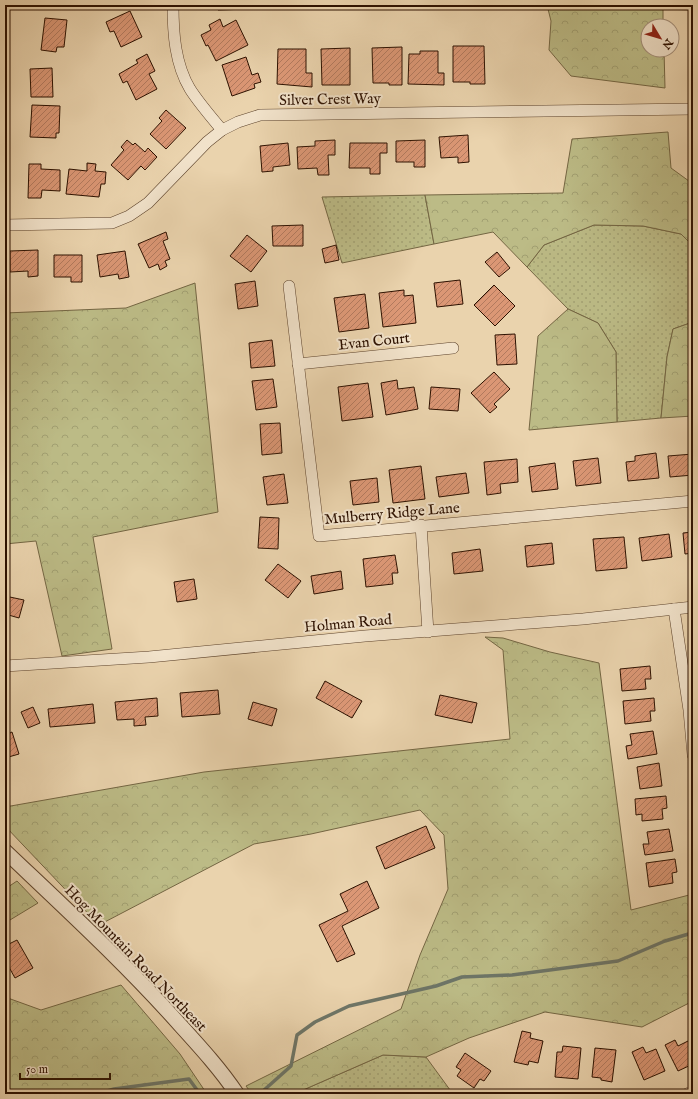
<svg xmlns="http://www.w3.org/2000/svg" width="698" height="1099" font-family="'IM FELL English',serif">
  <style>
    .grass { fill: url(#grass-dots); stroke: #746643 }
    .forest { fill: url(#forest-crowns); stroke: #746643 }
    .lines { fill: none; stroke-linecap: round; stroke-linejoin: round }
    .stream { stroke: #6d7567; stroke-width: 3.5 }
    .building { fill: url(#building-hatch); stroke: #2d1100 }
    .minor-casing { stroke: #5c422b; stroke-width: 12 }
    .tertiary-casing { stroke: #5c422b; stroke-width: 16 }
    .minor { stroke: #f1e2ca; stroke-width: 11 }
    .tertiary { stroke: #f1e2ca; stroke-width: 14 }
    .labels { text-anchor: middle; stroke-width: 4; stroke-linejoin: round; paint-order: stroke }
    .street-label { font-size: 15px; fill: #2d1100; stroke: #f1e2ca }
  </style>
  <defs>
    <pattern id="grass-dots" width="8" height="8" patternUnits="userSpaceOnUse"><rect width="8" height="8" fill="#bcbb86"/><path d="M2 2h.1M6 6h.1" fill="none" stroke="#a2a072" stroke-width="1.8" stroke-linecap="round"/></pattern>
    <pattern id="forest-crowns" width="20" height="18" patternUnits="userSpaceOnUse"><rect width="20" height="18" fill="#bcbb86"/><path d="M2 6a3 3 0 1 1 6 0M12 15a3 3 0 1 1 6 0" fill="none" stroke="#a2a072"/></pattern>
    <pattern id="building-hatch" width="6" height="6" patternUnits="userSpaceOnUse"><rect width="6" height="6" fill="#db9775"/><path d="M-1 1l2-2M0 6l6-6M5 7l2-2" fill="none" stroke="#b27a5e"/></pattern>
  </defs>
  <rect width="100%" height="100%" fill="#ead3ad"/>
  <filter id="stains"><feTurbulence type="fractalNoise" baseFrequency=".005" numOctaves="4"/><feColorMatrix values="0 0 0 0 .2 0 0 0 0 .09 0 0 0 0 .02 0 0 0 .5 -.17"/></filter>
  <radialGradient id="worn" r=".72"><stop offset=".6" stop-color="#630" stop-opacity="0"/><stop offset="1" stop-color="#630" stop-opacity=".3"/></radialGradient>
  <g class="grass">
    <polygon points="425,195 434,244 342,263 322,197"/>
    <polygon points="594,225 643,226 681,234 693,246 693,322 673,329 667,357 661,418 617,422 616,352 598,323 568,309 527,267 544,245"/>
    <path d="M383,1055L426,1057L453,1094C435,1094 417,1091 399,1094H294Z"/>
  </g>
  <g class="forest">
    <polygon points="547,5 693,5 693,10 663,9 663,26 648,26 648,50 664,50 665,88 571,76 549,50 551,21"/>
    <polygon points="668,132 671,168 693,184 693,246 681,234 643,226 594,225 544,245 527,267 493,232 434,244 425,195 563,193 572,139"/>
    <polygon points="195,283 218,512 93,537 112,649 62,656 36,541 5,544 5,313 126,308"/>
    <polygon points="568,309 598,323 616,352 617,422 529,430 538,336"/>
    <polygon points="693,322 693,416 661,418 667,357 673,329"/>
    <polygon points="485,637 503,638 550,652 599,663 631,910 693,894 693,1001 642,1027 545,1012 469,1038 426,1057 383,1055 294,1094 252,1094 246,1086 401,1009 420,955 448,889 444,835 420,810 311,834 254,844 99,925 5,826 5,807 204,772 510,739 503,650"/>
    <polygon points="17,881 38,903 5,923 5,889"/>
    <polygon points="121,985 180,1054 207,1094 5,1094 5,997 41,1010"/>
  </g>
  <g class="lines">
    <g class="stream">
      <polyline points="263,1091 291,1066 297,1035 315,1022 349,1006 436,986 462,977 512,975 618,961 665,941 692,933"/>
      <polyline points="97,1094 114,1089 189,1079 200,1094"/>
    </g>
  </g>
  <g class="building">
    <polygon points="217,5 250,5 250,9 218,10"/>
    <polygon points="130,11 142,37 121,47 114,31 110,32 106,22"/>
    <polygon points="45,18 67,20 64,47 57,47 56,52 41,50"/>
    <polygon points="220,19 223,27 236,20 248,45 216,61 208,45 206,46 201,35 211,30 209,25"/>
    <polygon points="453,46 484,46 485,84 470,84 470,82 453,82"/>
    <polygon points="402,47 402,85 389,85 389,83 373,83 372,48"/>
    <polygon points="350,48 350,85 322,85 321,49"/>
    <polygon points="278,49 306,49 306,73 312,73 312,87 277,84"/>
    <polygon points="420,51 438,51 438,73 444,73 444,85 408,84 409,54 420,54"/>
    <polygon points="147,54 155,71 149,74 157,89 136,100 127,81 123,83 119,74 138,63 136,60"/>
    <polygon points="246,57 252,75 258,73 261,82 254,84 255,88 232,96 222,65"/>
    <polygon points="52,68 53,97 31,97 30,69"/>
    <polygon points="32,105 60,106 59,133 56,133 56,138 30,137"/>
    <polygon points="166,110 186,128 166,149 150,134 162,121 159,118"/>
    <polygon points="468,135 469,162 458,163 458,157 441,158 439,137"/>
    <polygon points="690,138 693,138 693,159 689,159"/>
    <polygon points="127,140 133,145 135,143 145,152 148,148 157,157 145,170 141,166 128,180 111,165 124,150 121,147"/>
    <polygon points="335,140 335,155 328,155 329,175 318,175 317,168 298,169 297,147 315,146 315,141"/>
    <polygon points="425,140 425,167 414,167 414,162 396,162 396,141"/>
    <polygon points="288,143 290,165 273,167 273,171 262,172 260,146"/>
    <polygon points="350,143 387,143 387,153 380,153 380,174 370,174 370,168 349,168"/>
    <polygon points="87,163 96,164 95,171 106,172 105,184 101,184 99,197 66,194 69,169 87,171"/>
    <polygon points="29,164 41,164 41,169 60,170 60,191 42,190 41,198 28,198"/>
    <polygon points="303,225 303,246 273,246 272,226"/>
    <polygon points="166,232 168,239 163,241 170,259 165,261 167,266 160,270 158,264 149,268 138,244"/>
    <polygon points="247,235 267,251 251,272 230,256"/>
    <polygon points="336,245 339,260 325,263 322,249"/>
    <polygon points="38,250 38,276 28,277 28,271 10,272 10,251"/>
    <polygon points="125,251 129,277 119,279 118,274 100,277 97,255"/>
    <polygon points="497,252 510,268 499,277 485,262"/>
    <polygon points="54,255 82,255 82,282 71,282 71,277 54,277"/>
    <polygon points="460,280 463,304 437,307 434,283"/>
    <polygon points="255,281 258,306 238,309 235,284"/>
    <polygon points="494,285 515,306 495,326 474,305"/>
    <polygon points="404,290 404,296 413,295 416,323 383,327 379,293"/>
    <polygon points="365,294 369,328 339,332 334,298"/>
    <polygon points="515,334 517,364 497,365 495,335"/>
    <polygon points="272,340 275,366 251,368 249,343"/>
    <polygon points="494,372 510,389 494,404 497,407 490,413 471,393"/>
    <polygon points="273,379 277,407 256,410 252,381"/>
    <polygon points="397,380 398,389 414,387 418,409 386,415 381,383"/>
    <polygon points="368,383 373,417 342,421 338,387"/>
    <polygon points="431,387 460,389 458,411 429,409"/>
    <polygon points="280,423 282,453 262,455 260,424"/>
    <polygon points="656,453 659,478 628,481 626,462 635,461 635,456"/>
    <polygon points="693,454 693,475 670,477 668,456"/>
    <polygon points="598,458 601,483 576,486 573,461"/>
    <polygon points="517,459 518,482 500,484 501,493 487,495 484,462"/>
    <polygon points="555,463 558,489 532,492 529,467"/>
    <polygon points="421,466 425,499 393,503 389,470"/>
    <polygon points="466,473 469,493 439,497 436,477"/>
    <polygon points="284,474 288,503 267,505 263,477"/>
    <polygon points="377,478 379,502 353,505 350,481"/>
    <polygon points="260,517 279,518 278,549 258,548"/>
    <polygon points="693,532 693,553 685,554 683,533"/>
    <polygon points="669,534 672,557 642,561 639,538"/>
    <polygon points="624,537 627,568 596,571 593,539"/>
    <polygon points="552,543 554,564 527,567 525,546"/>
    <polygon points="480,549 483,571 454,574 452,553"/>
    <polygon points="395,555 398,573 392,573 393,584 366,587 363,559"/>
    <polygon points="278,564 301,581 288,598 265,580"/>
    <polygon points="341,571 343,589 314,594 311,576"/>
    <polygon points="194,579 197,599 177,602 174,582"/>
    <polygon points="5,596 24,600 19,618 5,614"/>
    <polygon points="650,666 651,679 645,679 646,689 622,691 620,669"/>
    <polygon points="325,681 362,701 352,718 316,698"/>
    <polygon points="218,690 220,714 182,717 180,693"/>
    <polygon points="440,695 477,703 472,723 435,715"/>
    <polygon points="157,698 158,716 145,717 146,725 134,726 134,719 117,720 115,702"/>
    <polygon points="654,698 655,711 650,711 651,721 625,724 623,701"/>
    <polygon points="253,702 277,709 272,726 248,719"/>
    <polygon points="93,704 95,723 50,727 48,709"/>
    <polygon points="33,707 40,723 28,728 21,712"/>
    <polygon points="653,731 657,754 628,759 626,746 632,745 630,734"/>
    <polygon points="12,732 19,754 5,758 5,735"/>
    <polygon points="659,763 662,786 640,789 637,767"/>
    <polygon points="666,796 667,808 662,809 663,819 642,821 642,814 636,815 635,799"/>
    <polygon points="426,826 435,848 385,869 376,847"/>
    <polygon points="669,829 673,851 645,855 643,844 649,844 647,832"/>
    <polygon points="675,859 677,872 672,873 673,883 649,887 646,863"/>
    <polygon points="367,881 379,908 342,926 355,954 337,962 319,925 348,911 340,894"/>
    <polygon points="17,940 33,968 15,978 5,960 5,946"/>
    <polygon points="522,1031 531,1033 530,1038 543,1041 538,1063 529,1061 528,1065 514,1062"/>
    <polygon points="675,1040 678,1046 688,1041 693,1050 693,1064 678,1071 665,1045"/>
    <polygon points="563,1046 581,1048 578,1079 555,1077 557,1052 562,1052"/>
    <polygon points="643,1047 646,1053 656,1049 665,1071 644,1080 632,1052"/>
    <polygon points="595,1048 616,1050 612,1082 601,1080 601,1078 592,1077"/>
    <polygon points="465,1053 491,1071 484,1081 480,1079 474,1088 457,1076 461,1070 456,1067"/>
  </g>
  <g class="lines">
    <defs>
      <g id="minor">
        <path d="M173,5C173,33 175,64 190,89C199,103 211,117 222,130"/>
        <polyline points="5,225 112,223 129,216 148,203 207,142 222,130 238,122 260,115 693,109"/>
        <polyline points="289,286 319,536 693,501"/>
        <polyline points="298,364 453,348"/>
        <polyline points="421,525 428,632"/>
        <polyline points="674,609 689,710 693,755"/>
        <polyline points="5,666 149,657 365,636 583,619 693,607"/>
        <polyline points="687,1094 693,1091"/>
      </g>
      <path id="tertiary" d="M5,851C65,908 126,964 181,1026C201,1048 221,1070 237,1094"/>
    </defs>
    <use href="#minor" class="minor-casing"/>
    <use href="#tertiary" class="tertiary-casing"/>
    <use href="#minor" class="minor"/>
    <use href="#tertiary" class="tertiary"/>
  </g>
  <g class="labels">
    <g class="street-label">
      <text transform="translate(330 99) rotate(-1)" y="5">Silver Crest Way</text>
      <text transform="translate(374 341) rotate(-6)" y="5">Evan Court</text>
      <text transform="translate(392 513) rotate(-5)" y="5">Mulberry Ridge Lane</text>
      <text transform="translate(348 623) rotate(-5)" y="5">Holman Road</text>
      <text transform="translate(136 958) rotate(46)" y="5">Hog Mountain Road Northeast</text>
    </g>
  </g>
  <rect width="698" height="1099" fill="none" stroke="#ead3ad" stroke-width="20"/>
  <rect x="6" y="6" width="686" height="1087" fill="none" stroke="#2d1100" stroke-width="2"/>
  <rect x="10" y="10" width="678" height="1079" fill="none" stroke="#2d1100"/>
  <g transform="translate(660 38) rotate(128)"><circle r="19" fill="#f1e2ca" stroke="#a38e79"/>
  <path d="M0-3L7 15L0 10L-7 15Z" fill="#8f2418"/>
  <text y="-6" font-size="11" font-weight="bold" text-anchor="middle" fill="#2d1100">N</text>
  </g>
  <path d="M20 1073v6h90v-6" fill="none" stroke="#2d1100" stroke-width="2"/>
  <text x="26" y="1073" font-size="12" fill="#2d1100" stroke="#f1e2ca" stroke-width="3" paint-order="stroke">50 m</text>
  <rect width="100%" height="100%" filter="url(#stains)"/>
  <rect width="100%" height="100%" fill="url(#worn)"/>
</svg>
